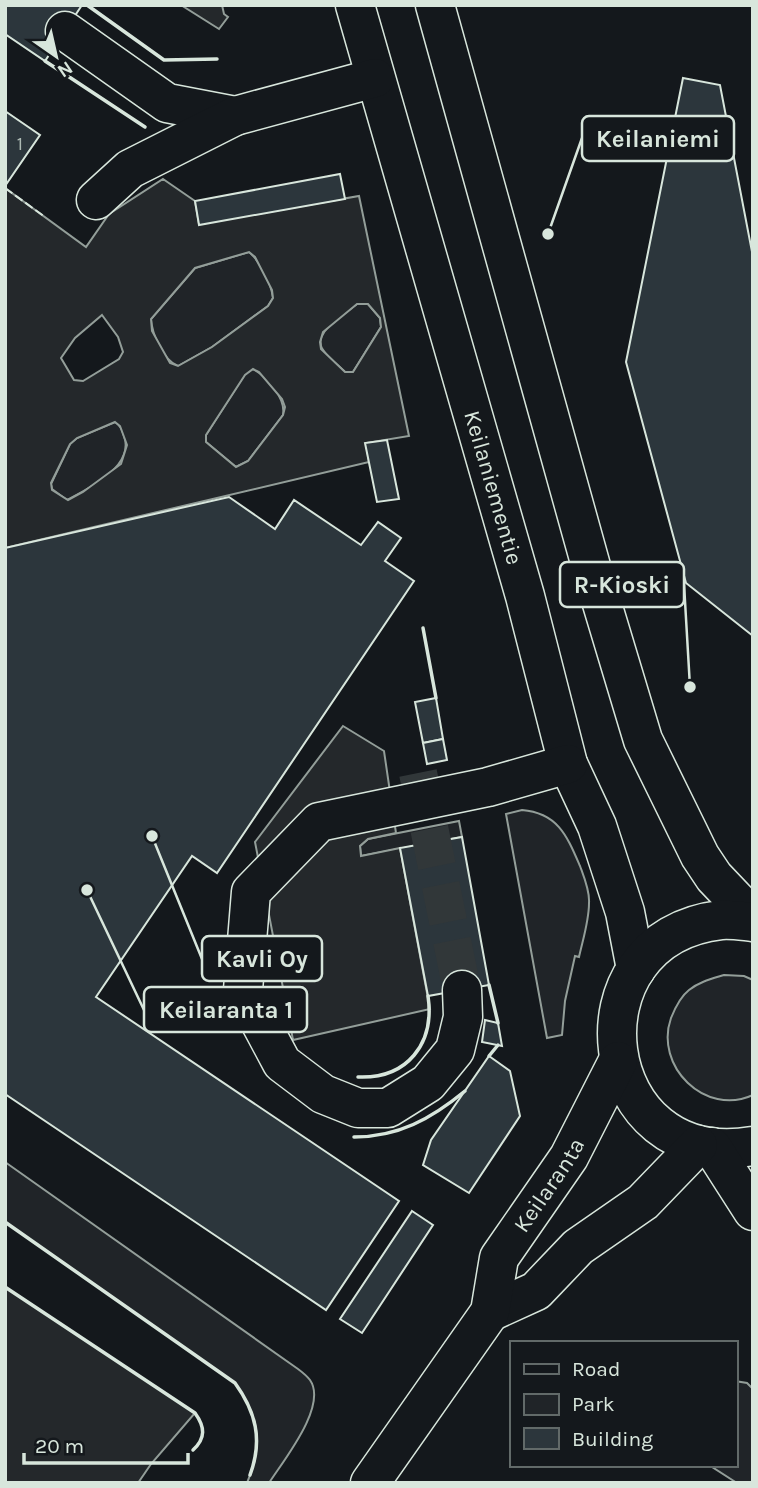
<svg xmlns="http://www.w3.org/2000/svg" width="758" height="1488" font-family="Karla,sans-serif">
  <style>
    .green { fill: #202428; stroke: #939e99; stroke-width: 2 }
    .parking { fill: #24282b; stroke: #939e99; stroke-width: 2; fill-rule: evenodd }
    .building { fill: #2c363c; stroke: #d8e6dc; stroke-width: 2 }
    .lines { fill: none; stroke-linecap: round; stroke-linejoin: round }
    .minor-tunnel { stroke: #313739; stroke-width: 38; stroke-dasharray: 38 19; stroke-linecap: butt }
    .minor-casing { stroke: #d8e6dc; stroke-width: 41 }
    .minor { stroke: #14181c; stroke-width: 38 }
    .fence { stroke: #d8e6dc; stroke-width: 2; stroke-dasharray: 9 3.5; stroke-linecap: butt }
    .wall { stroke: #d8e6dc; stroke-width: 3.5 }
    .labels { text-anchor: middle; stroke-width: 5; stroke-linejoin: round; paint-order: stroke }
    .number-label { font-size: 19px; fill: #adbab4 }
    .street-label { font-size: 23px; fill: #d8e6dc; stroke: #14181c }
    .leader { fill: none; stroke: #d8e6dc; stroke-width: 2.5 }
    .callout-dot { fill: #d8e6dc; stroke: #14181c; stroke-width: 2.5 }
    .callout { fill: #14181c; stroke: #d8e6dc; stroke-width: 2.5 }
    .callout-label { font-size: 24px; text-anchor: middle; font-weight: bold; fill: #d8e6dc }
  </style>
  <rect width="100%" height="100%" fill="#14181c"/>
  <g class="green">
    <path d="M249,252C261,262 271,283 273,298L268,306L212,347L178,366C163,360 152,334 151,319L195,268Z"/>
    <path d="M357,304H368L380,318L381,327L353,372H345C338,365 324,355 321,346C316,330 346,313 357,304Z"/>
    <path d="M253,369C268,377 286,399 283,415L248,461L236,467L206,442V435L245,374Z"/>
    <path d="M115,422C121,426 122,430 124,436C135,466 90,488 67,500L52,489L51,484L70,444L77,438Z"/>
    <path d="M522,810C558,813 567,836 580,866C584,877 590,891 589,903C589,921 583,939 579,957L575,956L565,1001L562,1035L547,1038L506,814Z"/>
    <polygon points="459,821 462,837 361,856 360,846 368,839"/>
    <path d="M724,975L744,976L753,980V1095C705,1117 654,1066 671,1018C675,1008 680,997 689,990C699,982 711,979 724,975Z"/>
    <path d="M5,1162L298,1369C302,1372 307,1376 310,1380C328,1406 283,1461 269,1483H247C264,1444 259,1417 235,1383L5,1222Z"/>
    <polygon points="735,1381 747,1383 753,1389 753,1483 737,1483 709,1465 735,1465"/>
  </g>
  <g class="parking">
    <polygon points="181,5 222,5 224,14 228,17 219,29"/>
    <path d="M163,179L195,201L199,224L359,196L409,436L366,443L369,462L5,548V188L86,247L109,214ZM249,252L255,257L272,290L273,298L268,306L212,347L178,366L170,363L152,331L151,319L195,268ZM357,304H368L380,318L381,327L353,372H345L321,349L320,342L323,332ZM102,315L118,337L123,352L119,359L83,381L74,380L61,358L75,338ZM253,369L259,372L282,399L285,407L283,415L248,461L236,467L206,442V435L245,375ZM115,422L120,426L127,445L121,464L83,492L68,500L52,490L51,483L70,444L77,438Z"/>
    <polygon points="343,726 384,751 396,833 368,839 360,846 361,856 400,848 430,1009 293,1040 255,842"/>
    <polygon points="5,1287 195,1413 151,1464 138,1483 5,1483"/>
  </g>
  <g class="building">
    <polygon points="5,5 82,5 45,61 5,34"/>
    <polygon points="683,78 720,85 753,257 753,636 686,583 626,362"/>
    <polygon points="5,111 40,135 5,186"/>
    <polygon points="340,174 345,199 199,225 195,201"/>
    <polygon points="387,440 399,499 377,502 365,443"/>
    <polygon points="229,497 275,529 294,500 361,545 378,522 401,538 385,561 414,581 217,873 192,856 96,997 399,1201 326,1310 5,1094 5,548"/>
    <polygon points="436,698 443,739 423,743 415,702"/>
    <polygon points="443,739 447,760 427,764 423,743"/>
    <polygon points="462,837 489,985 428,996 400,848"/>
    <polygon points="485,1020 498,1023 502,1046 482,1042"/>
    <polygon points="489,1056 510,1071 520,1116 469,1193 423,1165 431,1140"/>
    <polygon points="412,1211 433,1225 362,1333 340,1319"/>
  </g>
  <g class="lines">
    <polyline class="minor-tunnel" points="418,773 462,990"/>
    <defs>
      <g id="minor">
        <path id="s1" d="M355,5L525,596L568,764L597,826L625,912L636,969"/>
        <polyline points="435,5 594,577 643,740 700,856 714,877 753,918"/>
        <polyline points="65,31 167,103 235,116"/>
        <polyline points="96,200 130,169 235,116 375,78"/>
        <path d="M753,922C743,921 731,919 721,920C564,938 593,1174 753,1146"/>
        <polyline points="462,990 463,1017 455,1050 428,1083 388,1108 358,1108 323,1094 282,1063 243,990 251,892 319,822 488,787 568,764"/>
        <polyline points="712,1147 753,1211"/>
        <polyline points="490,1312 536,1291 578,1247 643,1202 698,1145"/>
        <path id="s2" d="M370,1483L490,1312L499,1258L569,1157L618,1061"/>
      </g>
    </defs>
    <use href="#minor" class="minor-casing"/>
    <use href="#minor" class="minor"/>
    <polyline class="fence" points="5,188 45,217"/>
    <g class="wall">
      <polyline points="87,5 164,60 217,59"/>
      <polyline points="45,61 145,127"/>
      <polyline points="423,628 436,698"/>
      <polyline points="489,985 498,1023"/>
      <polyline points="489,1056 498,1045"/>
      <path d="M358,1077C407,1079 435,1044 428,996"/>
      <path d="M354,1137C398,1137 431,1119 465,1091"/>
      <path d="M5,1222L235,1383C256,1412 263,1440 250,1475"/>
      <path d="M5,1287L195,1413C205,1427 206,1438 193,1450"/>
    </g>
  </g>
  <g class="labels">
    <g class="number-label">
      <text x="20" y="150">1</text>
    </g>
    <g class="street-label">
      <text dy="8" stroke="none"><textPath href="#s1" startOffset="502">Keilaniementie</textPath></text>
      <text dy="8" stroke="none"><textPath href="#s2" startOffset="352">Keilaranta</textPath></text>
    </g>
  </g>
  <path class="leader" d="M548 234L582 138M690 687L684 584M152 836L202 959M87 890L144 1010"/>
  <g class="callout-dot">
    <circle cx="548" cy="234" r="7"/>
    <circle cx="690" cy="687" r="7"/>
    <circle cx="152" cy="836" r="7"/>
    <circle cx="87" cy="890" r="7"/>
  </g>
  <g class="callout">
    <rect x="582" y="116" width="152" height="45" rx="7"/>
    <rect x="560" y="562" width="124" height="45" rx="7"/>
    <rect x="202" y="936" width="120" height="45" rx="7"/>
    <rect x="144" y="987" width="163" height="45" rx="7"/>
  </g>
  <g class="callout-label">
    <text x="658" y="147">Keilaniemi</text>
    <text x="622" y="593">R-Kioski</text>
    <text x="262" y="967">Kavli Oy</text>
    <text x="226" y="1018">Keilaranta 1</text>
  </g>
  <rect width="758" height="1488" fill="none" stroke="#d8e6dc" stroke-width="14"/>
  <rect x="510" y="1341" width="228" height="126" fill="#14181c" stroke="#626a69" stroke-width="2"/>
  <rect x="524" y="1364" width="35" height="10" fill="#14181c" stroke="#626a69" stroke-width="2"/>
  <text x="572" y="1376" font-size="21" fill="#d8e6dc">Road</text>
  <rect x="524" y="1394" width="35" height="21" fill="#202428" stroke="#626a69" stroke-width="2"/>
  <text x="572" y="1411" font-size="21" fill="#d8e6dc">Park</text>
  <rect x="524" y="1428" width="35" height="21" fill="#2c363c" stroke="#626a69" stroke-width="2"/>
  <text x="572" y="1446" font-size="21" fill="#d8e6dc">Building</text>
  <g transform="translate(56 56) rotate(146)" stroke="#14181c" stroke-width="5" paint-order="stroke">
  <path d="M0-5L12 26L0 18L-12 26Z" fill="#d8e6dc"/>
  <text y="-10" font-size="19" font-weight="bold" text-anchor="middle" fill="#d8e6dc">N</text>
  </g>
  <path d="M24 1453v10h164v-10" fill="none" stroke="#d8e6dc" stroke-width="3.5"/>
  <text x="35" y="1453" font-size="21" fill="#d8e6dc" stroke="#14181c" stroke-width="5" paint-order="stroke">20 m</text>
</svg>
